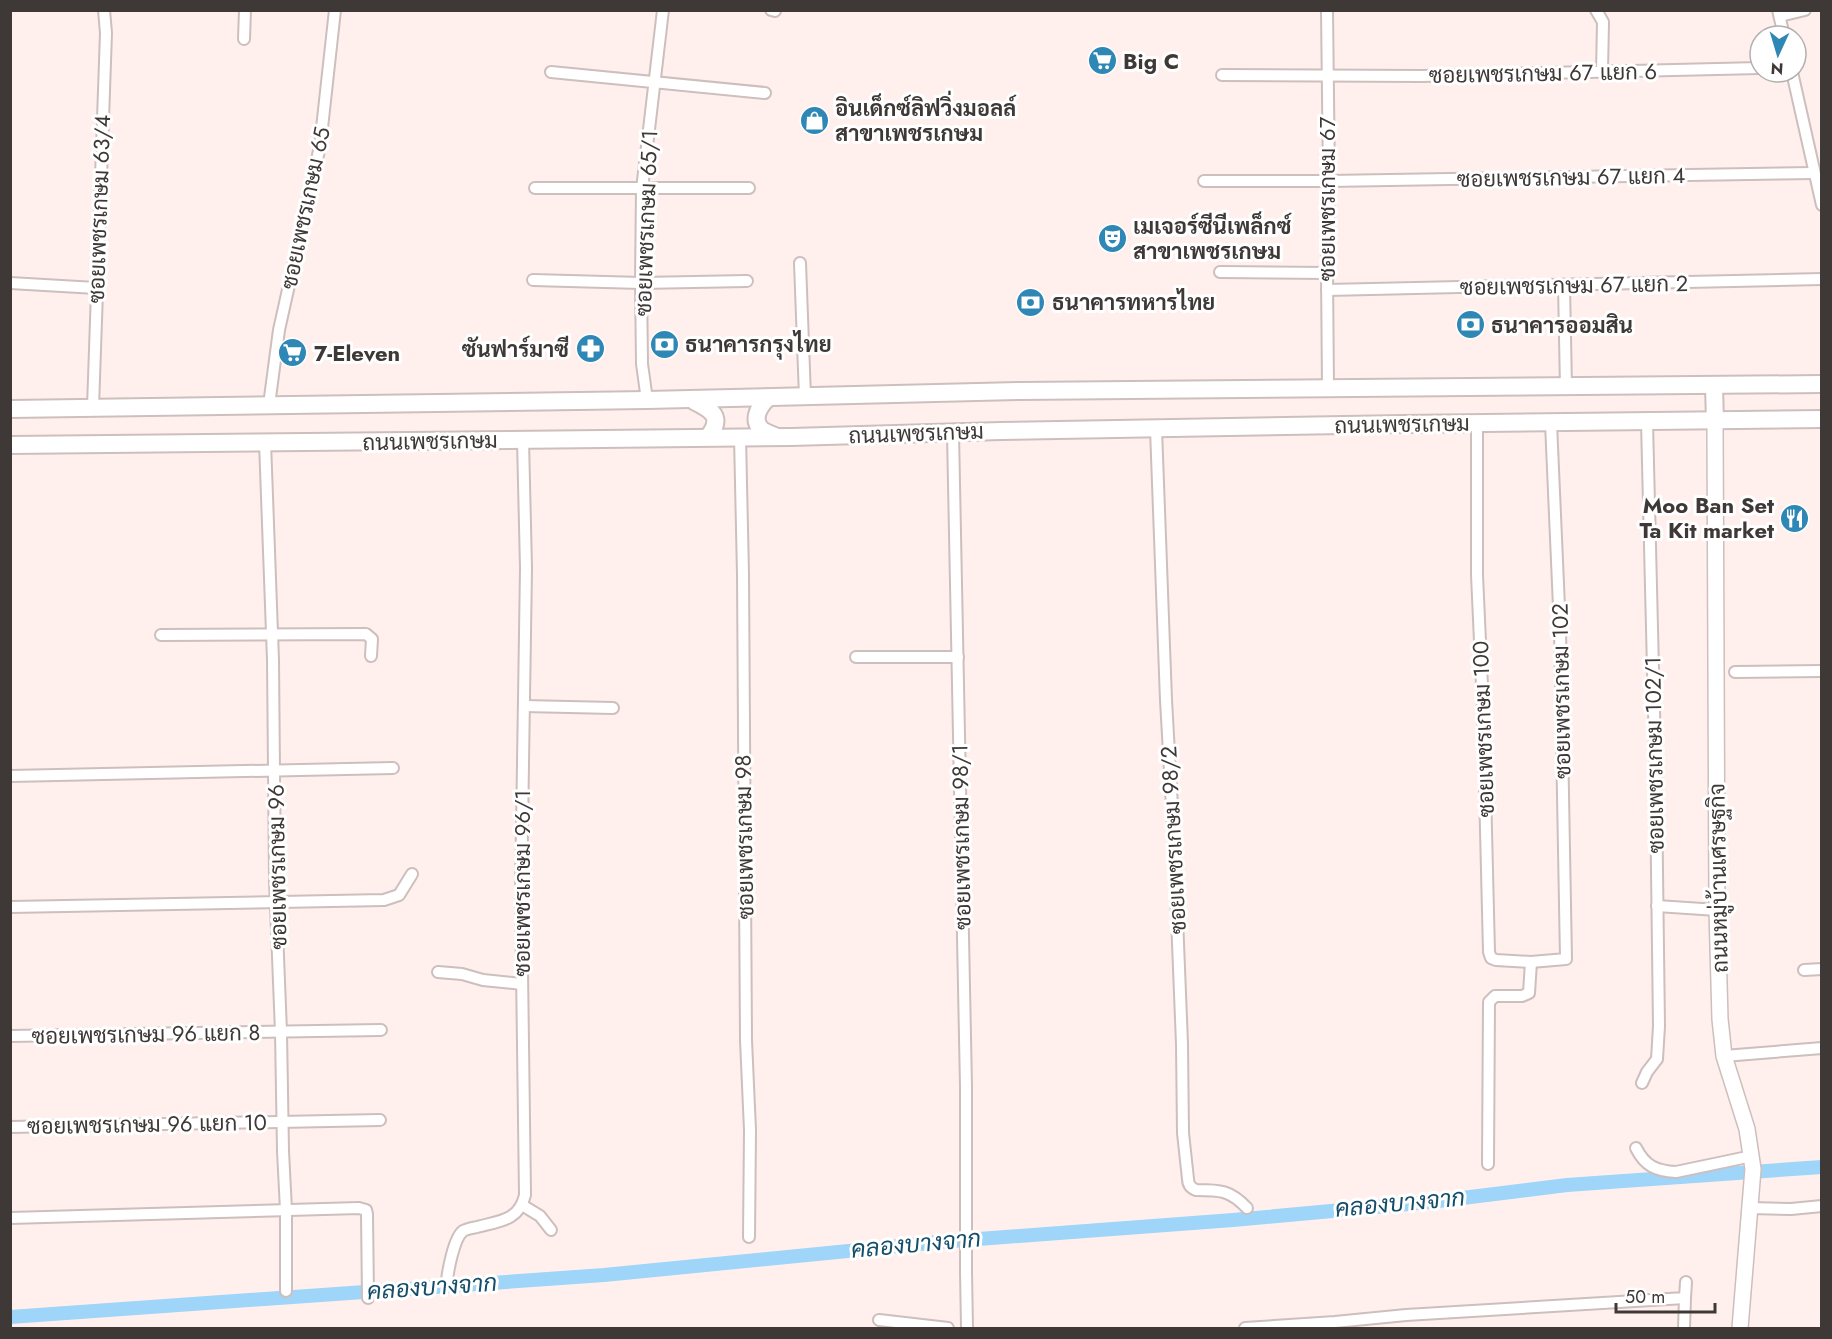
<svg xmlns="http://www.w3.org/2000/svg" width="1832" height="1339" font-family="Jost,Sarabun,sans-serif">
  <style>
    .lines { fill: none; stroke-linecap: round; stroke-linejoin: round }
    .canal { stroke: #9ed5f8; stroke-width: 14 }
    .street-casing { stroke: #cdbfbd; stroke-width: 14 }
    .secondary-casing { stroke: #cdbfbd; stroke-width: 18 }
    .primary-casing { stroke: #cdbfbd; stroke-width: 20 }
    .street { stroke: #fff; stroke-width: 10 }
    .secondary { stroke: #fff; stroke-width: 15 }
    .primary { stroke: #fff; stroke-width: 16 }
    .labels { text-anchor: middle; stroke-width: 6; stroke-linejoin: round; paint-order: stroke }
    .poi-label { font-size: 22px; font-weight: bold; fill: #3e3837; stroke: #fff; text-anchor: start }
    .street-label { font-size: 22px; fill: #3e3837; stroke: #fff }
    .water-label { font-size: 24px; font-style: italic; fill: #164e6a; stroke: #fff }
  </style>
  <rect width="100%" height="100%" fill="#fff0ee"/>
  <g class="lines">
    <polyline class="canal" points="10,1317 604,1275 939,1242 1233,1220 1430,1202 1567,1185 1822,1167"/>
    <defs>
      <g id="street">
        <polyline points="771,10 775,11"/>
        <polyline points="1327,10 1329,181 1327,273 1328,388"/>
        <polyline points="1596,10 1603,22 1602,72"/>
        <polyline points="1778,10 1784,36"/>
        <polyline points="1780,16 1805,10"/>
        <polyline points="244,39 245,10"/>
        <polyline points="551,72 765,93"/>
        <polyline points="1792,72 1822,205"/>
        <polyline points="1222,75 1421,76 1760,68"/>
        <polyline points="1204,181 1329,181 1814,173"/>
        <polyline points="535,188 749,188"/>
        <polyline points="800,263 805,397"/>
        <polyline points="1220,272 1327,273"/>
        <polyline points="533,280 641,283 747,281"/>
        <polyline points="10,283 96,288"/>
        <polyline points="1564,285 1566,388"/>
        <polyline points="1327,290 1822,279"/>
        <polyline points="647,400 642,364 641,283 642,189 663,10"/>
        <polyline points="269,405 279,330 320,146 335,10"/>
        <polyline points="93,407 106,33 104,10"/>
        <polyline points="1477,423 1477,575 1483,708 1489,952 1491,958 1496,960 1531,962 1566,959 1560,630 1551,423"/>
        <path d="M1156,429L1166,700L1174,842L1182,1044L1183,1133L1188,1179C1188,1185 1191,1188 1196,1190C1220,1190 1230,1190 1247,1208"/>
        <polyline points="953,433 966,1087 966,1271 967,1328"/>
        <polyline points="740,437 743,574 746,1040 750,1130 749,1237"/>
        <polyline points="265,442 273,660 275,881 281,1032 283,1151 286,1210 286,1291"/>
        <polyline points="161,635 366,634 372,639 371,656"/>
        <polyline points="856,657 958,657"/>
        <polyline points="1735,672 1822,671"/>
        <polyline points="524,706 613,708"/>
        <polyline points="10,776 393,768"/>
        <polyline points="1657,906 1717,910"/>
        <polyline points="10,907 384,900 399,895 412,874"/>
        <polyline points="1804,970 1822,969"/>
        <polyline points="438,972 462,974 483,980 522,984"/>
        <polyline points="10,1036 381,1030"/>
        <polyline points="1724,1056 1822,1048"/>
        <polyline points="1642,1083 1647,1072 1657,1059 1659,1026 1656,793 1647,422"/>
        <polyline points="10,1127 380,1120"/>
        <path d="M1636,1148C1645,1166 1656,1171 1676,1172L1752,1156"/>
        <polyline points="1488,1164 1489,1002 1495,996 1522,996 1529,993 1531,962"/>
        <polyline points="522,1205 540,1216 551,1230"/>
        <polyline points="1750,1208 1791,1209 1822,1206"/>
        <polyline points="10,1218 359,1208 366,1210 367,1214 368,1298"/>
        <path d="M447,1281C448,1270 454,1238 463,1231C466,1229 472,1228 477,1227C499,1221 519,1221 525,1195L521,894L526,568L523,440"/>
        <polyline points="879,1320 948,1328"/>
        <polyline points="1245,1328 1335,1322 1406,1315 1685,1298 1686,1282"/>
        <polyline points="1684,1328 1685,1298"/>
      </g>
      <polyline id="secondary" points="1715,422 1717,910 1720,1019 1724,1056 1747,1129 1753,1169 1740,1328"/>
      <g id="primary">
        <polyline points="1714,386 1715,422"/>
        <path d="M768,398C760,405 751,419 761,429C765,433 771,434 775,436"/>
        <path d="M694,401C712,410 724,417 708,437"/>
        <polyline points="10,409 647,400 1019,391 1822,384"/>
        <polyline points="10,445 791,437 1001,431 1403,424 1822,419"/>
      </g>
    </defs>
    <use href="#street" class="street-casing"/>
    <use href="#secondary" class="secondary-casing"/>
    <use href="#primary" class="primary-casing"/>
    <use href="#street" class="street"/>
    <use href="#secondary" class="secondary"/>
    <use href="#primary" class="primary"/>
  </g>
  <defs>
    <symbol id="supermarket-disc" viewBox="-11 -11 22 22"><circle r="9.5" fill="#2e87b5" stroke="#fff"/><path d="M-6-5.5h2.5l.6 2H6L4.5 2H-2.5L-4.4-4H-6ZM-1.5 3.2a1.3 1.3 0 1 0 .1 0ZM3 3.2a1.3 1.3 0 1 0 .1 0Z" fill="#fff"/></symbol>
    <symbol id="shop-disc" viewBox="-11 -11 22 22"><circle r="9.5" fill="#2e87b5" stroke="#fff"/><path d="M-5-2.5h2.3a2.7 3.5 0 0 1 5.4 0H5L5.5 6h-11ZM-1.5-2.5h3a1.5 2.3 0 0 0-3 0Z" fill="#fff"/></symbol>
    <symbol id="theatre-disc" viewBox="-11 -11 22 22"><circle r="9.5" fill="#2e87b5" stroke="#fff"/><path d="M-5-5.5Q0-4 5-5.5V0Q5 5 0 6Q-5 5-5 0ZM-3.3-2.5H-1v1.5H-3.3ZM1-2.5H3.3v1.5H1ZM-2.8 1Q0 5.5 2.8 1Z" fill="#fff"/></symbol>
    <symbol id="bank-disc" viewBox="-11 -11 22 22"><circle r="9.5" fill="#2e87b5" stroke="#fff"/><path d="M-6-4H6V4H-6ZM0-2.3a2.3 2.3 0 1 0 0 4.6a2.3 2.3 0 1 0 0-4.6Z" fill="#fff"/></symbol>
    <symbol id="pharmacy-disc" viewBox="-11 -11 22 22"><circle r="9.5" fill="#2e87b5" stroke="#fff"/><path d="M-2-6h4v4h4v4h-4v4h-4v-4h-4v-4h4Z" fill="#fff"/></symbol>
    <symbol id="restaurant-disc" viewBox="-11 -11 22 22"><circle r="9.5" fill="#2e87b5" stroke="#fff"/><path d="M-5-6h1v4h1v-4h1v4h1v-4h1v5L-1.5 .5V6h-2V.5L-5-1ZM5-6V6H3V1.5H1.5Q1.5-4 5-6Z" fill="#fff"/></symbol>
  </defs>
  <g fill-rule="evenodd">
    <use href="#supermarket-disc" x="1086" y="44" width="33" height="33"/>
    <use href="#shop-disc" x="798" y="104" width="33" height="33"/>
    <use href="#theatre-disc" x="1096" y="222" width="33" height="33"/>
    <use href="#bank-disc" x="1014" y="286" width="33" height="33"/>
    <use href="#bank-disc" x="1454" y="308" width="33" height="33"/>
    <use href="#bank-disc" x="648" y="328" width="33" height="33"/>
    <use href="#pharmacy-disc" x="574" y="332" width="33" height="33"/>
    <use href="#supermarket-disc" x="276" y="336" width="33" height="33"/>
    <use href="#restaurant-disc" x="1778" y="502" width="33" height="33"/>
  </g>
  <g class="labels">
    <g class="poi-label">
      <text x="1123" y="69">Big C</text>
      <text x="835" y="116">อินเด็กซ์ลิฟวิ่งมอลล์<tspan x="835" dy="25">สาขาเพชรเกษม</tspan></text>
      <text x="1133" y="234">เมเจอร์ซีนีเพล็กซ์<tspan x="1133" dy="25">สาขาเพชรเกษม</tspan></text>
      <text x="1052" y="310">ธนาคารทหารไทย</text>
      <text x="1491" y="333">ธนาคารออมสิน</text>
      <text x="685" y="352">ธนาคารกรุงไทย</text>
      <text x="569" y="357" text-anchor="end">ซันฟาร์มาซี</text>
      <text x="314" y="361">7-Eleven</text>
      <text x="1774" y="513" text-anchor="end">Moo Ban Set<tspan x="1774" dy="25">Ta Kit market</tspan></text>
    </g>
    <g class="street-label">
      <text transform="translate(1543 73) rotate(-1)" y="8">ซอยเพชรเกษม 67 แยก 6</text>
      <text transform="translate(1571 177) rotate(-1)" y="8">ซอยเพชรเกษม 67 แยก 4</text>
      <text transform="translate(1327 199) rotate(-90)" y="8">ซอยเพชรเกษม 67</text>
      <text transform="translate(305 208) rotate(-78)" y="8">ซอยเพชรเกษม 65</text>
      <text transform="translate(99 209) rotate(-88)" y="8">ซอยเพชรเกษม 63/4</text>
      <text transform="translate(646 223) rotate(-88)" y="8">ซอยเพชรเกษม 65/1</text>
      <text transform="translate(1574 285) rotate(-1)" y="8">ซอยเพชรเกษม 67 แยก 2</text>
      <text transform="translate(1402 424) rotate(-1)" y="8">ถนนเพชรเกษม</text>
      <text transform="translate(916 433) rotate(-2)" y="8">ถนนเพชรเกษม</text>
      <text transform="translate(430 441) rotate(-1)" y="8">ถนนเพชรเกษม</text>
      <text transform="translate(1561 691) rotate(-91)" y="8">ซอยเพชรเกษม 102</text>
      <text transform="translate(1483 729) rotate(-92)" y="8">ซอยเพชรเกษม 100</text>
      <text transform="translate(1654 755) rotate(-91)" y="8">ซอยเพชรเกษม 102/1</text>
      <text transform="translate(744 837) rotate(-91)" y="8">ซอยเพชรเกษม 98</text>
      <text transform="translate(961 837) rotate(-91)" y="8">ซอยเพชรเกษม 98/1</text>
      <text transform="translate(1173 840) rotate(-93)" y="8">ซอยเพชรเกษม 98/2</text>
      <text transform="translate(277 867) rotate(-91)" y="8">ซอยเพชรเกษม 96</text>
      <text transform="translate(1718 878) rotate(-91)" y="8">ถนนหมู่บ้านเศรษฐกิจ</text>
      <text transform="translate(522 883) rotate(-90)" y="8">ซอยเพชรเกษม 96/1</text>
      <text transform="translate(146 1034) rotate(-1)" y="8">ซอยเพชรเกษม 96 แยก 8</text>
      <text transform="translate(147 1124) rotate(-1)" y="8">ซอยเพชรเกษม 96 แยก 10</text>
    </g>
    <g class="water-label">
      <text transform="translate(1400 1203) rotate(-5)" y="8">คลองบางจาก</text>
      <text transform="translate(916 1244) rotate(-5)" y="8">คลองบางจาก</text>
      <text transform="translate(432 1287) rotate(-4)" y="8">คลองบางจาก</text>
    </g>
  </g>
  <rect width="1832" height="1339" fill="none" stroke="#3e3837" stroke-width="24"/>
  <g transform="translate(1778 54) rotate(184)"><circle r="28" fill="#ffffff" stroke="#b2afaf" stroke-width="1.5"/>
  <path d="M0-4.5L10 22L0 15L-10 22Z" fill="#2e87b5"/>
  <text y="-9" font-size="16" font-weight="bold" text-anchor="middle" fill="#3e3837">N</text>
  </g>
  <path d="M1616 1303v9h99v-9" fill="none" stroke="#3e3837" stroke-width="3"/>
  <text x="1625" y="1303" font-size="18" fill="#3e3837" stroke="#ffffff" stroke-width="4.5" paint-order="stroke">50 m</text>
</svg>
